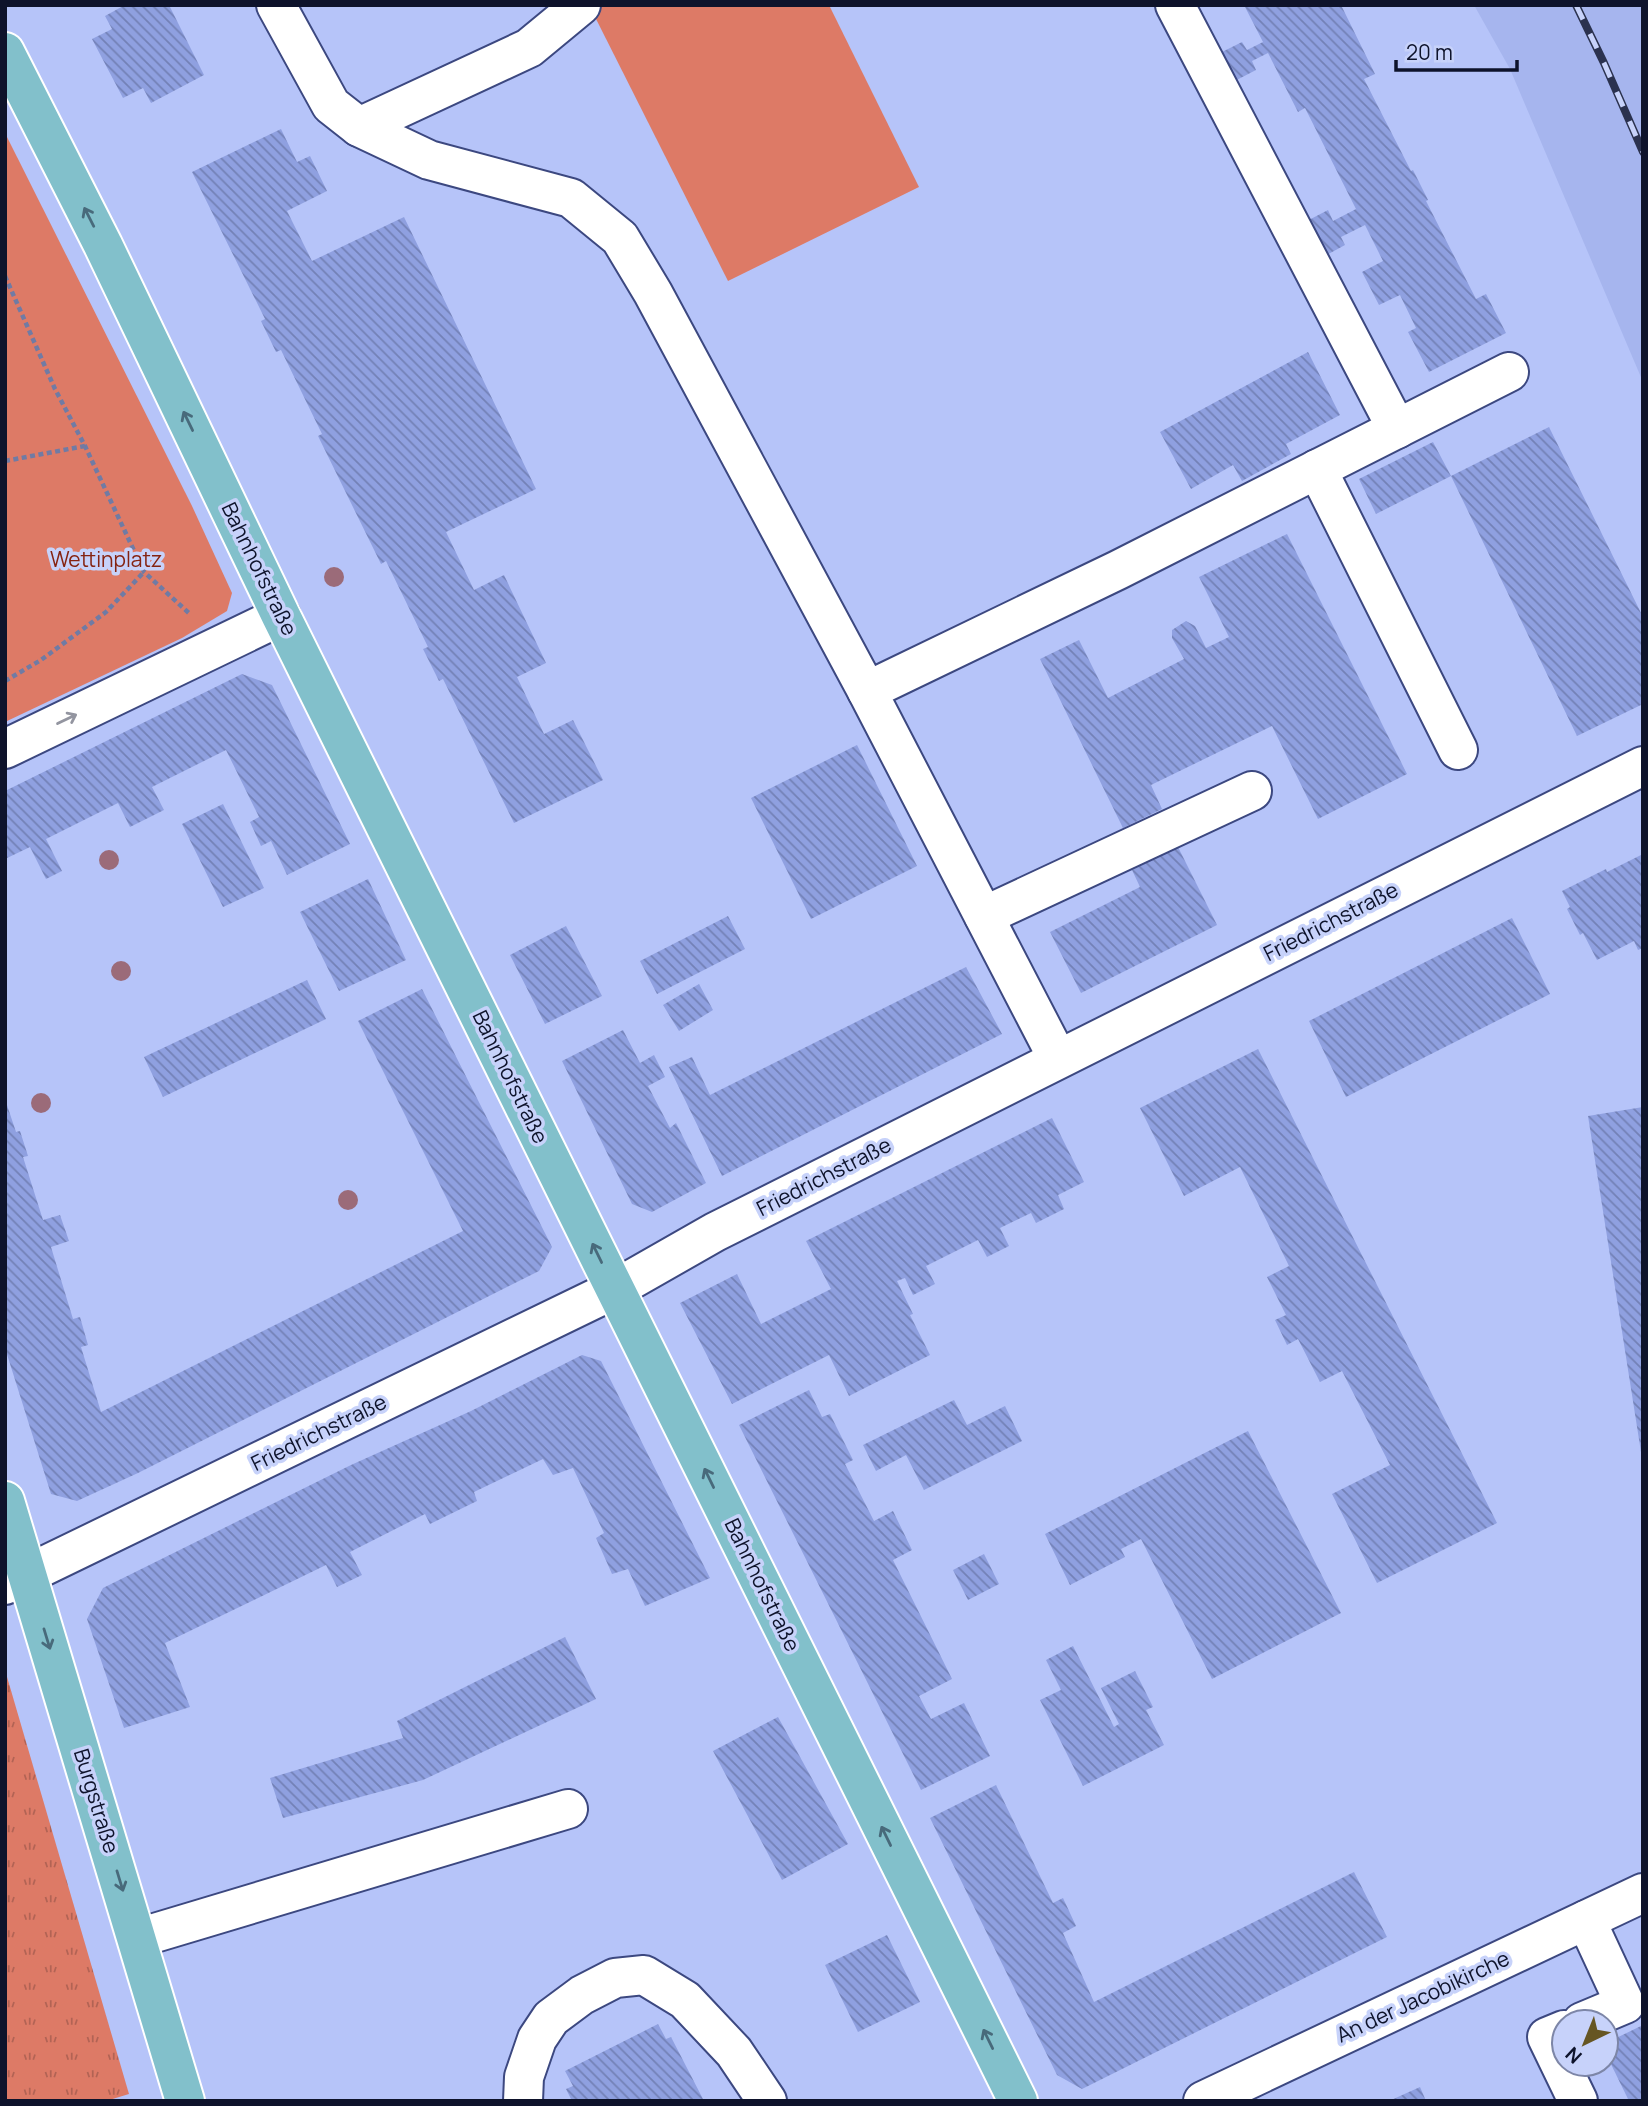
<svg xmlns="http://www.w3.org/2000/svg" width="1648" height="2106" font-family="Manrope,sans-serif">
  <style>
    .built { fill: #a6b5ee }
    .grass { fill: url(#grass-tufts) }
    .green { fill: #dd7a66 }
    .building { fill: url(#building-back-hatch) }
    .lines { fill: none; stroke-linecap: round; stroke-linejoin: round }
    .minor-casing { stroke: #3c4880; stroke-width: 42 }
    .major-casing { stroke: #fff; stroke-width: 42 }
    .path { stroke: #707ba4; stroke-width: 4.5; stroke-dasharray: 5 3.5; stroke-linecap: butt }
    .minor { stroke: #fff; stroke-width: 38 }
    .major { stroke: #82c0cb; stroke-width: 38 }
    .rail-casing { stroke: #2b324f; stroke-width: 8 }
    .rail { stroke: #c7d2fa; stroke-width: 5; stroke-dasharray: 16; stroke-linecap: butt }
    .tree { fill: #9b6b79 }
    .oneway { stroke: #486a7b }
    .oneway2 { stroke: #9395a0 }
    .labels { text-anchor: middle; stroke-width: 7; stroke-linejoin: round; paint-order: stroke }
    .park-label { font-size: 21px; fill: #852311; stroke: #c7d2fa }
    .street-label { font-size: 21px; fill: #0e132b; stroke: #c7d2fa }
  </style>
  <defs>
    <pattern id="grass-tufts" width="24" height="20" patternUnits="userSpaceOnUse" patternTransform="scale(1.75)"><rect width="24" height="20" fill="#dd7a66"/><path d="M3 7l-1-3M5 7V3M7 7l1-3M15 17l-1-3M17 17v-4M19 17l1-3" fill="none" stroke="#b26354"/></pattern>
    <pattern id="building-back-hatch" width="6" height="6" patternUnits="userSpaceOnUse" patternTransform="scale(1.75)"><rect width="6" height="6" fill="#8fa0e0"/><path d="M-1 5l2 2M0 0l6 6M5-1l2 2" fill="none" stroke="#7381b6"/></pattern>
  </defs>
  <rect width="100%" height="100%" fill="#b6c4f9"/>
  <polygon class="built" points="1474,5 1643,5 1643,382 1510,69"/>
  <polygon class="grass" points="5,1670 129,2094 106,2101 5,2101"/>
  <g class="green">
    <polygon points="602,5 829,5 919,187 728,281 593,13"/>
    <polygon points="5,133 192,506 232,593 227,611 182,638 5,722"/>
  </g>
  <g class="building">
    <polygon points="125,5 169,5 204,75 151,103 143,88 123,98 92,39 112,29 105,16"/>
    <polygon points="1244,5 1341,5 1375,74 1364,79 1411,171 1413,170 1428,200 1426,201 1476,299 1486,294 1506,333 1429,372 1408,332 1416,328 1400,295 1379,305 1362,272 1383,261 1365,225 1341,237 1345,245 1323,257 1305,222 1328,210 1333,221 1356,209 1305,108 1298,112 1268,53 1252,61 1256,70 1227,85 1212,57 1242,42 1247,50 1263,42"/>
    <polygon points="281,129 297,162 310,156 327,191 287,211 312,261 404,217 536,489 446,532 474,590 504,575 546,663 517,677 544,734 573,720 603,780 514,823 443,679 439,681 423,649 428,647 386,561 381,564 318,436 322,434 281,350 276,352 261,321 265,319 192,172"/>
    <polygon points="1308,352 1340,415 1286,444 1291,454 1242,481 1233,465 1191,489 1160,432"/>
    <polygon points="1549,427 1643,617 1643,704 1577,736 1451,476 1376,514 1359,479 1433,442 1451,476"/>
    <polygon points="1287,534 1407,774 1318,819 1272,726 1151,785 1162,809 1123,828 1040,659 1079,640 1108,698 1184,659 1172,638 1172,630 1186,621 1195,626 1206,648 1229,637 1199,577"/>
    <polygon points="242,674 272,685 350,844 287,875 271,841 261,846 250,822 259,817 226,750 152,787 164,810 130,827 118,803 46,839 62,871 46,879 30,847 5,859 5,791"/>
    <polygon points="857,745 917,866 811,919 751,798"/>
    <polygon points="223,804 264,888 223,907 182,824"/>
    <polygon points="1178,847 1217,925 1081,993 1050,932 1140,887 1132,870"/>
    <polygon points="1643,854 1643,948 1638,950 1634,941 1597,960 1583,933 1580,935 1567,909 1570,907 1562,891 1606,869 1607,872"/>
    <polygon points="368,879 406,960 339,991 300,912"/>
    <polygon points="728,916 745,949 657,994 640,961"/>
    <polygon points="1512,918 1550,994 1346,1097 1309,1021"/>
    <polygon points="566,926 602,996 545,1024 510,955"/>
    <polygon points="966,967 1002,1034 722,1176 669,1067 692,1057 710,1095"/>
    <polygon points="307,980 326,1019 163,1097 144,1057"/>
    <polygon points="699,984 713,1010 679,1031 663,1005"/>
    <polygon points="422,989 552,1247 539,1271 138,1473 77,1501 51,1494 5,1348 5,1099 16,1132 20,1131 28,1156 23,1157 43,1220 60,1215 69,1241 51,1247 73,1319 80,1317 88,1345 81,1347 101,1412 463,1231 358,1021"/>
    <polygon points="623,1030 640,1063 654,1055 665,1077 648,1086 670,1128 676,1123 706,1183 652,1212 632,1204 562,1061"/>
    <polygon points="1258,1049 1497,1523 1377,1583 1332,1494 1390,1465 1342,1371 1320,1382 1298,1339 1287,1345 1275,1320 1286,1315 1267,1277 1289,1266 1240,1167 1184,1196 1140,1108"/>
    <polygon points="1643,1107 1643,1451 1641,1452 1588,1116"/>
    <polygon points="1052,1118 1084,1182 1058,1195 1064,1209 1036,1223 1031,1213 1000,1228 1009,1246 987,1257 978,1240 926,1266 935,1284 913,1295 905,1278 897,1281 913,1314 910,1315 930,1355 849,1396 829,1355 732,1404 680,1303 737,1274 761,1324 831,1289 806,1241"/>
    <polygon points="582,1355 601,1361 710,1578 645,1606 628,1569 612,1574 596,1538 604,1533 573,1468 553,1475 543,1459 474,1492 477,1501 430,1524 425,1514 350,1552 362,1575 337,1587 326,1565 165,1643 190,1707 124,1728 87,1619 103,1588 351,1465 471,1411"/>
    <polygon points="809,1390 822,1417 830,1414 853,1460 845,1464 874,1521 893,1511 912,1550 893,1560 952,1679 919,1696 931,1719 964,1703 990,1756 921,1790 739,1425"/>
    <polygon points="954,1400 967,1425 1005,1406 1022,1441 924,1490 906,1455 876,1471 863,1445"/>
    <polygon points="1248,1431 1341,1613 1212,1679 1141,1539 1121,1549 1125,1557 1070,1585 1045,1534"/>
    <polygon points="984,1554 999,1584 968,1600 953,1570"/>
    <polygon points="565,1637 596,1699 423,1780 283,1818 270,1778 403,1738 397,1721"/>
    <polygon points="1073,1646 1114,1727 1119,1724 1101,1688 1135,1671 1153,1707 1146,1710 1164,1745 1083,1786 1040,1700 1061,1690 1046,1660"/>
    <polygon points="778,1717 848,1844 782,1880 713,1751"/>
    <polygon points="996,1785 1053,1903 1063,1898 1076,1926 1063,1933 1094,2002 1354,1872 1387,1937 1082,2089 1057,2075 930,1818"/>
    <polygon points="887,1935 920,2002 858,2032 825,1965"/>
    <polygon points="658,2024 666,2039 671,2037 704,2101 572,2101 566,2089 573,2086 565,2071"/>
    <polygon points="1643,2025 1643,2101 1629,2101 1606,2054 1606,2043"/>
    <polygon points="1420,2087 1426,2101 1389,2101"/>
  </g>
  <g class="lines">
    <defs>
      <g id="minor">
        <polyline points="276,5 331,105 359,127 429,160 571,198 620,238 653,293 867,691"/>
        <polyline points="1175,5 1397,429"/>
        <polyline points="359,127 529,48 581,5"/>
        <polyline points="1317,469 1458,750"/>
        <polyline points="5,749 281,616"/>
        <polyline points="984,916 1252,791"/>
        <polyline points="1058,1059 867,691 1118,570 1509,372"/>
        <polyline points="5,1585 615,1289 715,1232 1643,766"/>
        <polyline points="138,1938 568,1809"/>
        <polyline points="1582,2022 1625,2004 1586,1920"/>
        <polyline points="1564,2030 1547,2037 1578,2101"/>
        <polyline points="523,2101 524,2077 537,2039 551,2018 582,1995 615,1978 644,1975 685,2000 734,2052 767,2101"/>
        <polyline points="1203,2101 1643,1893"/>
      </g>
      <g id="major">
        <polyline points="5,52 103,245 281,616 1018,2101"/>
        <polyline points="5,1501 185,2101"/>
      </g>
    </defs>
    <use href="#minor" class="minor-casing"/>
    <use href="#major" class="major-casing"/>
    <g class="path">
      <polyline points="5,276 55,389 85,446 144,572 191,615"/>
      <polyline points="5,461 85,446"/>
      <polyline points="5,681 41,660 106,612 144,572"/>
    </g>
    <use href="#minor" class="minor"/>
    <use href="#major" class="major"/>
    <defs>
      <polyline id="rail" points="1576,5 1604,63 1643,152"/>
    </defs>
    <use href="#rail" class="rail-casing"/>
    <use href="#rail" class="rail"/>
  </g>
  <g class="tree">
    <circle cx="334" cy="577" r="10"/>
    <circle cx="109" cy="860" r="10"/>
    <circle cx="121" cy="971" r="10"/>
    <circle cx="41" cy="1103" r="10"/>
    <circle cx="348" cy="1200" r="10"/>
  </g>
  <defs><path id="oneway-shaft" d="M-6 0H5M1.5-3L5.5 0L1.5 3" fill="none" stroke-width="1.6" stroke-linecap="round" stroke-linejoin="round" transform="scale(1.75)"/></defs>
  <g class="oneway">
    <use href="#oneway-shaft" transform="translate(89 217) rotate(-117)"/>
    <use href="#oneway-shaft" transform="translate(188 421) rotate(-116)"/>
    <use href="#oneway-shaft" transform="translate(597 1253) rotate(-116)"/>
    <use href="#oneway-shaft" transform="translate(709 1478) rotate(-116)"/>
    <use href="#oneway-shaft" transform="translate(47 1639) rotate(73)"/>
    <use href="#oneway-shaft" transform="translate(886 1836) rotate(-116)"/>
    <use href="#oneway-shaft" transform="translate(120 1881) rotate(73)"/>
    <use href="#oneway-shaft" transform="translate(988 2039) rotate(-116)"/>
  </g>
  <use class="oneway2" href="#oneway-shaft" transform="translate(67 719) rotate(-26)"/>
  <g class="labels">
    <g class="park-label">
      <text x="106" y="567">Wettinplatz</text>
    </g>
    <g class="street-label">
      <text transform="translate(259 569) rotate(64)" y="7">Bahnhofstraße</text>
      <text transform="translate(1331 922) rotate(-27)" y="7">Friedrichstraße</text>
      <text transform="translate(510 1077) rotate(64)" y="7">Bahnhofstraße</text>
      <text transform="translate(824 1177) rotate(-27)" y="7">Friedrichstraße</text>
      <text transform="translate(319 1433) rotate(-26)" y="7">Friedrichstraße</text>
      <text transform="translate(762 1585) rotate(64)" y="7">Bahnhofstraße</text>
      <text transform="translate(96 1801) rotate(73)" y="7">Burgstraße</text>
      <text transform="translate(1423 1997) rotate(-25)" y="7">An der Jacobikirche</text>
    </g>
  </g>
  <rect width="1648" height="2106" fill="none" stroke="#0e132b" stroke-width="14"/>
  <g transform="translate(1585 2043) rotate(223)"><circle r="33" fill="#c7d2fa" stroke="#7d86a7" stroke-width="2"/>
  <path d="M0-5L12 26L0 18L-12 26Z" fill="#665623"/>
  <text y="-10" font-size="19" font-weight="bold" text-anchor="middle" fill="#0e132b">N</text>
  </g>
  <path d="M1396 60v10h121v-10" fill="none" stroke="#0e132b" stroke-width="3.5"/>
  <text x="1406" y="60" font-size="21" fill="#0e132b" stroke="#c7d2fa" stroke-width="5" paint-order="stroke">20 m</text>
</svg>
